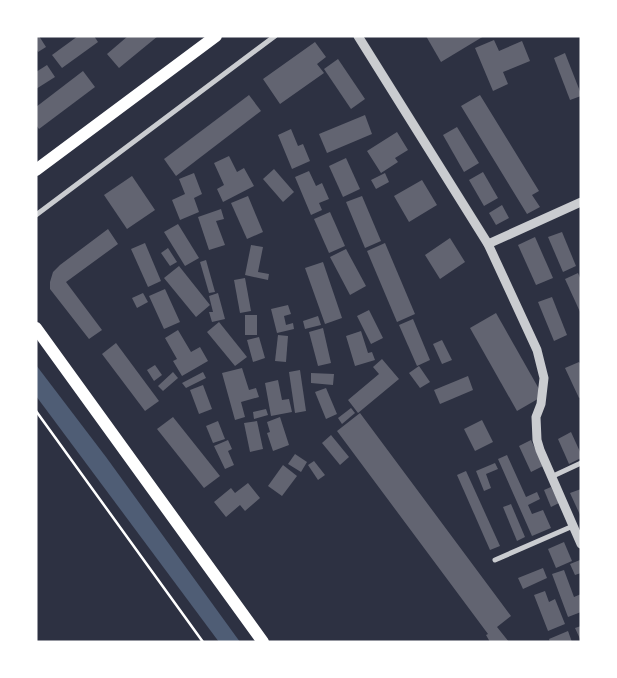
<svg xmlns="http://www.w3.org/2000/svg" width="617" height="678" font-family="'Nunito Sans',sans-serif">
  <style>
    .water { fill: #4f5d75 }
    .building { fill: #626471 }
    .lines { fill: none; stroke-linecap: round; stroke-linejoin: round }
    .path { stroke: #fff; stroke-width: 2.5 }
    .minor { stroke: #caccd0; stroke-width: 5 }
    .tertiary { stroke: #caccd0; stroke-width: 9 }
    .primary { stroke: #fff; stroke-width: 12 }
  </style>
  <rect width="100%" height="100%" fill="#2d3142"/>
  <polygon class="water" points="36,365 106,457 240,642 219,642 36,396"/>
  <g class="building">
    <polygon points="36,36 39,36 46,47 38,52 36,48"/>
    <polygon points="78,36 94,36 98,42 62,68 52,55"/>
    <polygon points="128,36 158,36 119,68 107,54"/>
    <polygon points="426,36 484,36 441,62"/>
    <polygon points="494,40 499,51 522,41 530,61 503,72 508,84 493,91 475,48"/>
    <polygon points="315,42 326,57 317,64 324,73 280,104 263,79"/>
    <polygon points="565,53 581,94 581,96 570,100 554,58"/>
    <polygon points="338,59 365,99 351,109 324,69"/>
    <polygon points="47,65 55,77 36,89 36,72"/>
    <polygon points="83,71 95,87 39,129 36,125 36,107"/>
    <polygon points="249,95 261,111 176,176 164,159"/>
    <polygon points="480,95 539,191 532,195 540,207 527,214 461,106"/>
    <polygon points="365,115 372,134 327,153 319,134"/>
    <polygon points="457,127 479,163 464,172 443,135"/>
    <polygon points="291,129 298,146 303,144 310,161 292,169 278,135"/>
    <polygon points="397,132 408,150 395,158 398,162 381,173 367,151"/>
    <polygon points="229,156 237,172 244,168 254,186 223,202 217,189 224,185 214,163"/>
    <polygon points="346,158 360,189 343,197 329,166"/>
    <polygon points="274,169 294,192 283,202 263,179"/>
    <polygon points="309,171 316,186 322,183 329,199 319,203 322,210 311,215 295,177"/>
    <polygon points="483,172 498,198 484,206 469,180"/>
    <polygon points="194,173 202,194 194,198 199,212 180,220 172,200 185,194 179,179"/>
    <polygon points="385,173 389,182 376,189 371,180"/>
    <polygon points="132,176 155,210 127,229 104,195"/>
    <polygon points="422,180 437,205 409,222 394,196"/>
    <polygon points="248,196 263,232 247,239 231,203"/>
    <polygon points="362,196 381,241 365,248 346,202"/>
    <polygon points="502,205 509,218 496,225 489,213"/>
    <polygon points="221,209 224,219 216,221 225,245 209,250 198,217"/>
    <polygon points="330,212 345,246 329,253 314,219"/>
    <polygon points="178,224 199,258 185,266 164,232"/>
    <polygon points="108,229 118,244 66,282 102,330 89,339 50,289 50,282 53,272 60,265"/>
    <polygon points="562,232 576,266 563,272 548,237"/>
    <polygon points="535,237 553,278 536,285 518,245"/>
    <polygon points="450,238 465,262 440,279 425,255"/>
    <polygon points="145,243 161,281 148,287 131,249"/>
    <polygon points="385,243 415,314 397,322 367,251"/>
    <polygon points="251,245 263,247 258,272 269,274 268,280 245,275"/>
    <polygon points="168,248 177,262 170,266 161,253"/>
    <polygon points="346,249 366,286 350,295 330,257"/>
    <polygon points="206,260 215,292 209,293 200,262"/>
    <polygon points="323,262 342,318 325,324 305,268"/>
    <polygon points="179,266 210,305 196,317 164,278"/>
    <polygon points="578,273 581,280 581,314 565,279"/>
    <polygon points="245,278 251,311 240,313 234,280"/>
    <polygon points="165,289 180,322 164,329 149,296"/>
    <polygon points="143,293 148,302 137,308 132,298"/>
    <polygon points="218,293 225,319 212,322 209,312 213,312 209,296"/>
    <polygon points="552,297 567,335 554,341 538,302"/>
    <polygon points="288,305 291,314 284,316 286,325 293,323 294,329 277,333 271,309"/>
    <polygon points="369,310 383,338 371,344 357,316"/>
    <polygon points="496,313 543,396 517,411 470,328"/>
    <rect x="245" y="315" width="12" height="20"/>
    <polygon points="318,316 321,325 305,329 303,321"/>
    <polygon points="413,319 430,360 417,366 399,325"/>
    <polygon points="219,322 247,357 235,366 207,332"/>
    <polygon points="323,328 331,363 318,366 309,332"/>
    <polygon points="178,330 191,352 200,347 208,361 182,376 173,361 177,359 165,338"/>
    <polygon points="361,331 368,353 372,352 375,360 355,366 346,336"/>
    <polygon points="278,335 288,336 286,362 275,361"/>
    <polygon points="259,337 265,358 253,362 247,340"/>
    <polygon points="442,340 452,360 442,364 433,344"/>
    <polygon points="116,343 159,401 145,411 102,354"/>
    <polygon points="382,359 399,379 358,413 348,400 379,374 373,367"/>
    <polygon points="579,362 581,365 581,397 579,398 565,368"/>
    <polygon points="155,365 162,375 154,381 147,370"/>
    <polygon points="419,366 430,382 420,388 409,373"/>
    <polygon points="242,368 249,390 256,388 259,397 241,402 245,417 235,420 222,373"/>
    <polygon points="300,370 306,411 295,413 289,372"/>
    <polygon points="173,372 178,378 163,391 158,386"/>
    <polygon points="203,372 206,378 186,388 182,383"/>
    <polygon points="311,373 334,374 333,385 311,383"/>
    <polygon points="468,376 473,390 440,404 434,390"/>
    <polygon points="278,380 282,400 289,399 292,412 271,416 265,383"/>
    <polygon points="203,385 212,409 199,414 190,390"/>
    <polygon points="326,388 337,414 326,419 315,392"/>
    <polygon points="351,408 355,413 342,424 338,418"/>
    <polygon points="266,409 268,415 254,419 253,412"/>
    <polygon points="360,413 511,616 497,627 509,642 490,642 486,635 488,634 337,431"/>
    <polygon points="173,417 220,476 204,488 157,429"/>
    <polygon points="280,417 289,445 273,451 267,433 270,432 267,422"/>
    <polygon points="482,420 493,442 475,451 464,429"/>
    <polygon points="218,421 225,439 213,443 206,426"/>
    <polygon points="257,421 263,449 250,452 244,423"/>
    <polygon points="571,432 581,454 581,458 569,464 558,439"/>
    <polygon points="331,435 349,457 340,465 322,443"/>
    <polygon points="228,440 232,449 228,451 234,465 225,469 214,446"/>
    <polygon points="531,440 543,466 531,472 519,446"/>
    <polygon points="295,454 307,462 301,472 288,464"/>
    <polygon points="507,455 526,497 537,492 540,499 528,505 532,514 543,510 551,528 532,536 498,459"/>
    <polygon points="314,461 325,475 318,480 308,465"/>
    <polygon points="495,463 498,469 486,474 491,488 484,491 476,471"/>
    <polygon points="283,465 297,476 282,496 268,486"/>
    <polygon points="466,471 500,546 490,550 457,475"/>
    <polygon points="248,483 260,498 245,511 240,505 226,517 214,502 231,488 235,493"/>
    <polygon points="551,487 559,503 551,507 544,490"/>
    <polygon points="581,489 581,517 570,493"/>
    <polygon points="511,504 525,537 517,541 503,507"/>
    <polygon points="564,542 572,561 556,568 548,549"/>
    <polygon points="580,560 581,573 575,575 570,564"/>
    <polygon points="543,568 547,578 523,589 518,578"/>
    <polygon points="564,570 574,597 581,594 581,612 568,617 552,574"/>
    <polygon points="545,591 549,602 555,599 565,624 548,631 534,595"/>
    <polygon points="581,626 581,641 575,628"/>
    <polygon points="568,631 572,642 550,642 549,639"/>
  </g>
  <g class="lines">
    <polyline class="path" points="36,411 203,642"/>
    <g class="minor">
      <polyline points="36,215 275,36"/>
      <polyline points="551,477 581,463"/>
      <polyline points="495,560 573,526"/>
    </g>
    <g class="tertiary">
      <polyline points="358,36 488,244 537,350 544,378 541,404 536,417 537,440 540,450 581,544"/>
      <polyline points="488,244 581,202"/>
    </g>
    <g class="primary">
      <polyline points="36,170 216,36"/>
      <polyline points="36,328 263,642"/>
    </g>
  </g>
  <rect width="617" height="678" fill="none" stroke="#ffffff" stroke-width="75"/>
</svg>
